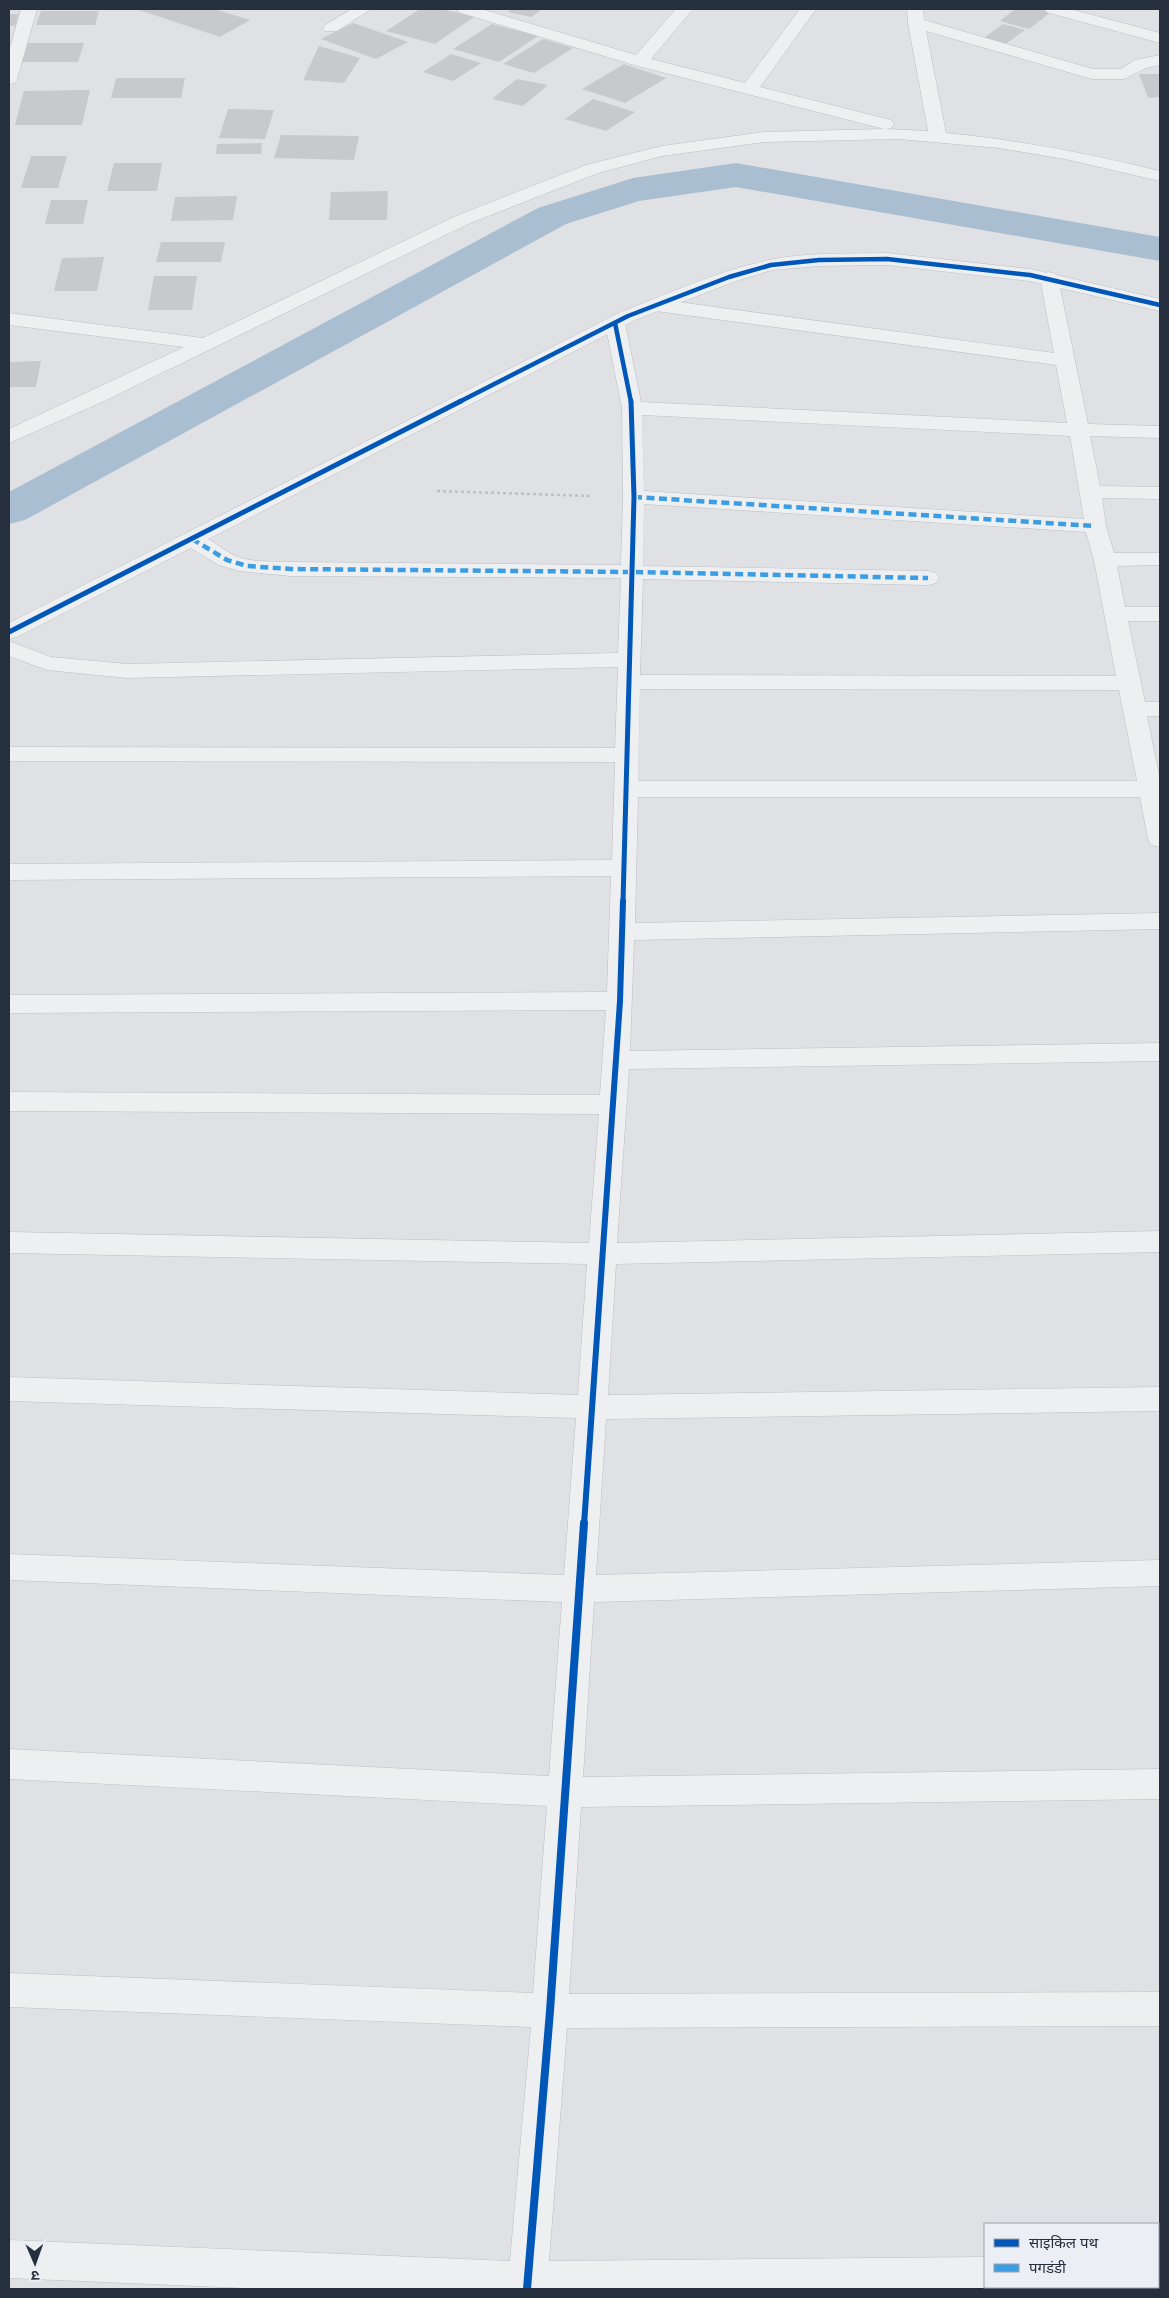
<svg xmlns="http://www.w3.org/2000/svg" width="1169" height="2298" font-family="'PT Sans','Noto Sans Devanagari',sans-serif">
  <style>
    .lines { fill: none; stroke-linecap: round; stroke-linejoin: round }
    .canal { fill: #aabed2; fill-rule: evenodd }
    .building { fill: #c7c9cc }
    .minor-casing { stroke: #bdbfc2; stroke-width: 1 }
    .tertiary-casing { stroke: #bdbfc2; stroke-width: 1 }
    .path { stroke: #bebfc4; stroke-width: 2.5; stroke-dasharray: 3 3; stroke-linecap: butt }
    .minor { fill: #eeeff1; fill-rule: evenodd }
    .tertiary { fill: #eeeff1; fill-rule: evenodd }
    .quiet { stroke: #3c9de3; stroke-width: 4.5; stroke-dasharray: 8 4.5; stroke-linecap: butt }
    .cycleway-far3-casing { stroke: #ebeff5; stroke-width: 6 }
    .cycleway-far2-casing { stroke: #ebeff5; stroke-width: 8 }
    .cycleway-far1-casing { stroke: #ebeff5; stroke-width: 9 }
    .cycleway-casing { stroke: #ebeff5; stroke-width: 11 }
    .cycleway-far3 { stroke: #0057b8; stroke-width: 4.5 }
    .cycleway-far2 { stroke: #0057b8; stroke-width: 5 }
    .cycleway-far1 { stroke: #0057b8; stroke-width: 6 }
    .cycleway { stroke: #0057b8; stroke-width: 8 }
  </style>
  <rect width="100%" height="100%" fill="#dfe1e4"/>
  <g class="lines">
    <polygon class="canal" points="736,163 1160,237 1160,261 736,187 639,201 566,224 25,520 9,524 9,492 538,208 633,178"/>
  </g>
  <g class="building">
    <polygon points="136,9 214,9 250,20 220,37"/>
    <polygon points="420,9 442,9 474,17 435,44 386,31"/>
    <polygon points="512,9 543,9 531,17 508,12"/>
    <polygon points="1015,9 1041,9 1051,12 1029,29 1000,21"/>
    <polygon points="41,11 99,11 95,25 36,25"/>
    <polygon points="9,14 18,14 15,26 9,26"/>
    <polygon points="353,23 408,42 376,59 321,39"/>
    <polygon points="492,24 538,36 499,62 453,49"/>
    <polygon points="1003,24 1025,30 1003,46 981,40"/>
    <polygon points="543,39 573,48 534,73 503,64"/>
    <polygon points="28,43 84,43 78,62 22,62"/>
    <polygon points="319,46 360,58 344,83 303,80"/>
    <polygon points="451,54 481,63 453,81 423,72"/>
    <polygon points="624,64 666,78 625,103 582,89"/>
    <polygon points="1139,74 1160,74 1160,97 1148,98"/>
    <polygon points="116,78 185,78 181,98 111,98"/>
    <polygon points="517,79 548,85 523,106 492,99"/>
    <polygon points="90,90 82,125 15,125 24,91"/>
    <polygon points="593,99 635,112 606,131 565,119"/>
    <polygon points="228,109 274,110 265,139 219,138"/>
    <polygon points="281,135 359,136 354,160 274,158"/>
    <polygon points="262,143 261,154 216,154 217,144"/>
    <polygon points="31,156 67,156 58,188 21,188"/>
    <polygon points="114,163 162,163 157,191 107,191"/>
    <polygon points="388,191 387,220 329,220 331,192"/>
    <polygon points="237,196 233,220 171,221 175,197"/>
    <polygon points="51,200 88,200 83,224 45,224"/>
    <polygon points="161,242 225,242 221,262 156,262"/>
    <polygon points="104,257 97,291 54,291 62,258"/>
    <polygon points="154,276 197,276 192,310 148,310"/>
    <polygon points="41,361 36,387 9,387 9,362"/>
  </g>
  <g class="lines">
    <defs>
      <g id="minor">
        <polygon points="21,9 37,9 17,79 15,83 9,84 9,51"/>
        <polygon points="352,9 371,9 337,31 325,31 323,28 325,25"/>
        <path d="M456,9H481L636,55L676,9H693L651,59L745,83L800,9H816L760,87L891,120L894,124L891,128L886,129L928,131L908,23L907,9H923L924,20L1093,69H1121L1135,60L1160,55V65L1146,68L1124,79H1092L926,31L946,133C1019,140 1089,154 1160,171V181L1065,159L999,148L899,139L764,142L662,156L598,173L468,224L102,402L9,443V429L184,347L9,325V313L203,338L456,216L586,165L662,146L764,132L884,129L634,65L458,12Z"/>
        <polygon points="1044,9 1070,9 1160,33 1160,43 1046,12"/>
        <path d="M1049,272L1056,274L1058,278L1088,424L1160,426V438L1090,436L1100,486L1160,487V499L1102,498L1106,526L1114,553H1160V565L1117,566L1125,607H1160V621H1128L1145,702H1160V716H1147L1160,780V847L1151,845L1148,839L1140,797H638L635,923L1160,913V929L634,940L630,1051L1160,1043V1061L629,1069L617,1243L1160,1231V1252L616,1264L608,1395L1160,1387V1411L606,1419L596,1575L1160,1560V1586L594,1602L583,1777L1160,1769V1799L581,1807L569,1994L1160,1992V2026L567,2028L549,2261L985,2257V2287H1000L999,2289H268L9,2278V2240L510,2261L531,2027L9,2007V1973L533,1993L547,1806L9,1779V1749L549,1776L562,1602L9,1580V1554L564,1575L576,1418L9,1401V1377L578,1395L587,1264L9,1253V1232L589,1243L599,1114L9,1111V1092L600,1095L606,1010L9,1013V995L607,992L611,876L9,880V864L612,860L615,762L9,761V747L615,748L618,667L127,678L47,670L9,656V641L51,657L127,664L618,653L621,578L291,576L239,571L219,565L184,544L181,539L184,534C203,530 218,547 233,555C250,563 273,561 291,562L621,565L623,497L622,408L605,323L608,319L615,317L622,319L625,323L641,402L1067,423L1056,365L656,311L649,309L646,305L649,301L656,299L1054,353L1040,278L1042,274ZM642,415L1070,436L1084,519L644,491ZM644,504L1086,532L1094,560L1116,676L640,675L643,579L928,585L936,583L939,578L936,573L928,571L643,566ZM640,689L1119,690L1137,781H638Z"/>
        <polygon points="1158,2254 1160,2254 1160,2289 1145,2287 1158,2287"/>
      </g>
      <path id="tertiary" d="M887,253L1030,269L1160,299V311L1030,281L887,265L819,266L772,270L736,281L635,320L17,637L9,639V623L621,312C670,293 718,271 769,260C807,252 848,254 887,253Z"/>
    </defs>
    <use href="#minor" class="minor-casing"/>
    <use href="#tertiary" class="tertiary-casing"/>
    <polyline class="path" points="437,491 591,496"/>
    <use href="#minor" class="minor"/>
    <use href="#tertiary" class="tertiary"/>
    <g class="quiet">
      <polyline points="634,497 1095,526"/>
      <polyline points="192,539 227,560 247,566 291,569 632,572 928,578"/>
    </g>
    <defs>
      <g id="cycleway-far3">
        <polyline points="615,323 631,402"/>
        <polyline points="459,402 628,316 729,277 771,265 819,260 887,259 1030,275 1160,305"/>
      </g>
      <g id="cycleway-far2">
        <polyline points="9,632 461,401"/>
        <polyline points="623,902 634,497 631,401"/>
      </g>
      <polyline id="cycleway-far1" points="584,1525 620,1001 623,901"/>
      <polyline id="cycleway" points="527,2289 550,2011 584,1523"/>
    </defs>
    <use href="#cycleway-far3" class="cycleway-far3-casing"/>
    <use href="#cycleway-far2" class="cycleway-far2-casing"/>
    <use href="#cycleway-far1" class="cycleway-far1-casing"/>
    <use href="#cycleway" class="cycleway-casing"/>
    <use href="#cycleway-far3" class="cycleway-far3"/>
    <use href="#cycleway-far2" class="cycleway-far2"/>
    <use href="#cycleway-far1" class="cycleway-far1"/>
    <use href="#cycleway" class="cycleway"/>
  </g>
  <rect width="1169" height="2298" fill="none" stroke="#252f3e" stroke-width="20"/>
  <rect x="984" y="2223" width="175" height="65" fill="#ebeff5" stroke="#9ca2ac"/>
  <rect x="994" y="2239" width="25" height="8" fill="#0057b8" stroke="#9ca2ac"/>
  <text x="1029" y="2248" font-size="15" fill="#252f3e">साइकिल पथ</text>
  <rect x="994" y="2264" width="25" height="8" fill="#3c9de3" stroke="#9ca2ac"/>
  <text x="1029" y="2273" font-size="15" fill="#252f3e">पगडंडी</text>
  <g transform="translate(35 2263) rotate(178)" stroke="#ebeff5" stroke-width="4" paint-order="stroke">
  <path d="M0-4L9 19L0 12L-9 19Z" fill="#252f3e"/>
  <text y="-8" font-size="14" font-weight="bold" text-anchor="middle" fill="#252f3e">उ</text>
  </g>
</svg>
